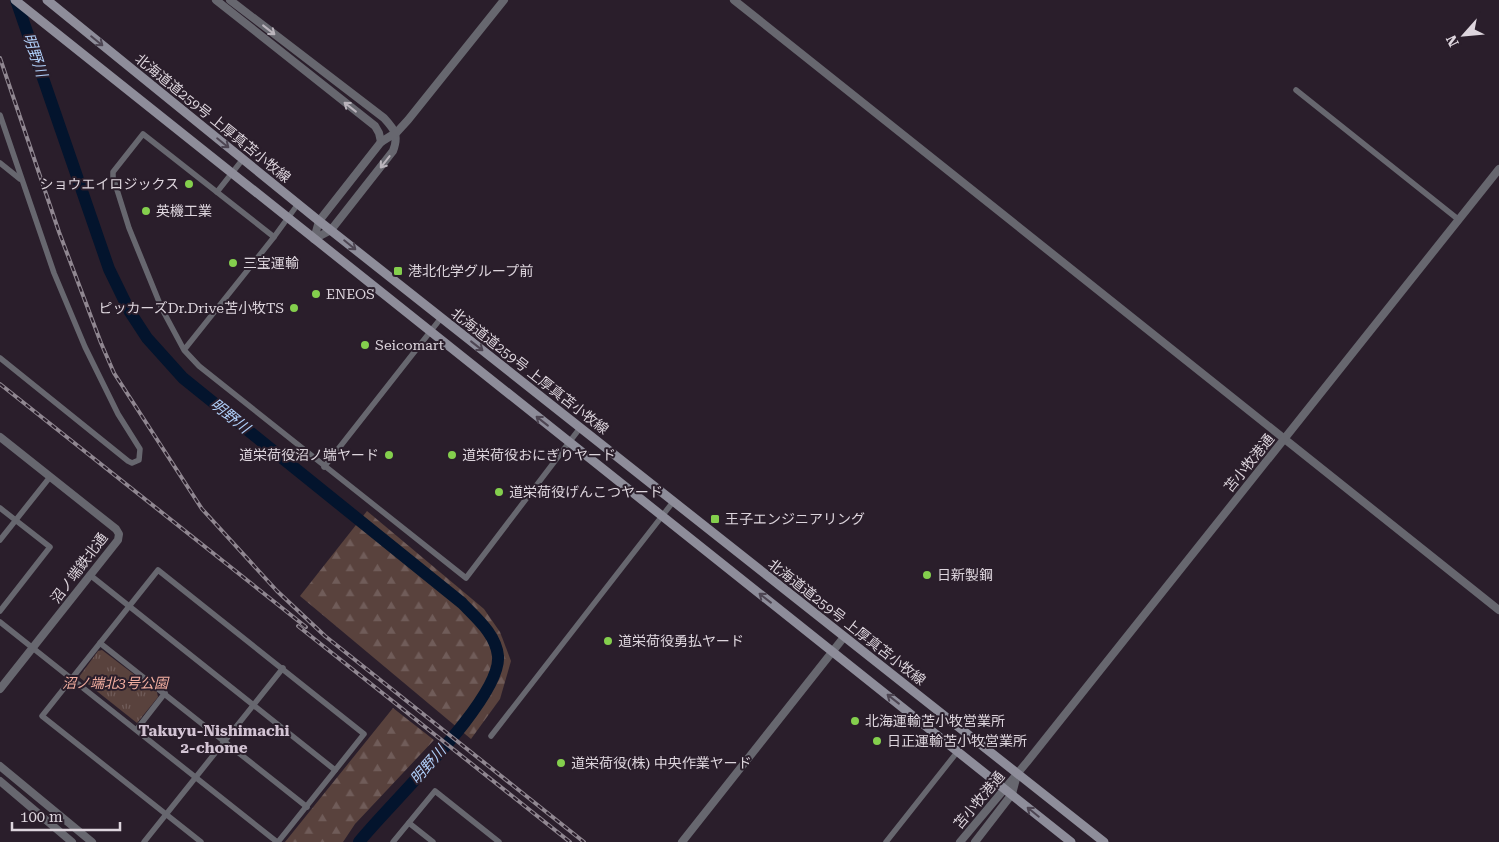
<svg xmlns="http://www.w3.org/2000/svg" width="1499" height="842" font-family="'Roboto Serif','Noto Sans JP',serif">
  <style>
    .grass { fill: url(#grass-tufts) }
    .forest { fill: url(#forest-firs) }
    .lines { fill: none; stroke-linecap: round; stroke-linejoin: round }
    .river { stroke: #03142d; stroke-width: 12 }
    .minor { stroke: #67676f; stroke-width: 5.5 }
    .tertiary { stroke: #67676f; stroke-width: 8 }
    .secondary { stroke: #8e8d9a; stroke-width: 9 }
    .rail-casing { stroke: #908791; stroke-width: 4 }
    .rail { stroke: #2a1e2b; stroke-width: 2; stroke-dasharray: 5.5; stroke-linecap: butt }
    .oneway { stroke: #bab4bc }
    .oneway2 { stroke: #4d4552 }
    .poi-dot { fill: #84cf4d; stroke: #2a1e2b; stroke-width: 2 }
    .labels { text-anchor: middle; stroke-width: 4; stroke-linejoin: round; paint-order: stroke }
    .street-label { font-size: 14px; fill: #ddd5dd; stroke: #2a1e2b }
    .poi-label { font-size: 14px; fill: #ddd5dd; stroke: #2a1e2b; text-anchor: start }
    .park-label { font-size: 14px; font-style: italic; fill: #f4afa1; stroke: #2a1e2b }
    .water-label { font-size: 15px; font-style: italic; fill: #afcef8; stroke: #2a1e2b }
    .neighbourhood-label { font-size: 15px; font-weight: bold; fill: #d3c4d4; stroke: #2a1e2b }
  </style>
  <defs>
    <pattern id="grass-tufts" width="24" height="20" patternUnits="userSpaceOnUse" patternTransform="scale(1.25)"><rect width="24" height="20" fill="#59423d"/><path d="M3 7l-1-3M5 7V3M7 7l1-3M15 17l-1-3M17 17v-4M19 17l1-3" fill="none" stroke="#705c59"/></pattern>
    <pattern id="forest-firs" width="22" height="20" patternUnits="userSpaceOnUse" patternTransform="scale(1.25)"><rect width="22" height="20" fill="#59423d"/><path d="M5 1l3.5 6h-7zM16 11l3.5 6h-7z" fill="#705c59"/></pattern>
  </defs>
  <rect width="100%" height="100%" fill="#2a1e2b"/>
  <polygon class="grass" points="102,650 157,692 158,697 137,723 79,677 98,651"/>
  <g class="forest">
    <polygon points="367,511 484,609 500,632 511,661 500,699 471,739 300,596"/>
    <polygon points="393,708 434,740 355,824 343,842 285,842"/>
  </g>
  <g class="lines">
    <path class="river" d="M16,0L109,269L130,312L147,338L183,378L462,603C476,618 496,634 498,656C502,699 388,805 359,842"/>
    <g class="minor">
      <polyline points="1296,90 1459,220"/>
      <polyline points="0,115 54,273 85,347 118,414 140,449 139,460 132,463 128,461 0,358"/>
      <polyline points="0,163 20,179"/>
      <polyline points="217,192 243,159"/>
      <polyline points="274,237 298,204"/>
      <polyline points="184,350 274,237 143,134 113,172 113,177 129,228 162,309 184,350 199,366 466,578 580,428"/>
      <polyline points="324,467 441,318"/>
      <polyline points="0,508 50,547 0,611"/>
      <polyline points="0,540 50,477"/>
      <polyline points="90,575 335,770"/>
      <polyline points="0,622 277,842"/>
      <polyline points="100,643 307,807"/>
      <polyline points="137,729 165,693"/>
      <polyline points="491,736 673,502"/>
      <polyline points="409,823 433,842"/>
      <polyline points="144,842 283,668"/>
      <polyline points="201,842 42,716 158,570 364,734 278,842"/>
      <polyline points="393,842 435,791 499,842"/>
      <polyline points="886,842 958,751"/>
    </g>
    <g class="tertiary">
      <polyline points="216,0 375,126 379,133 381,142"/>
      <path d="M230,0L384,118C395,130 399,135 393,151L331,230L314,239"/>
      <polyline points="734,0 1499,610"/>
      <polyline points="314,239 319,221 381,142 397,132 408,120 504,0"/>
      <polyline points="0,437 116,529 119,534 118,540 0,689"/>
      <polyline points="0,766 92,842"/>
      <polyline points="0,781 72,842"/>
      <polyline points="682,842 844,637"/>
      <polyline points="960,842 1027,762 1499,169"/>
      <polyline points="975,842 1012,794 1017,775"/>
    </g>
    <g class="secondary">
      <polyline points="15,0 1071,842"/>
      <polyline points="47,0 319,221 1104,842"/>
    </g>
    <defs>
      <g id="rail">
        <polyline points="0,58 59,232 101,343 114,373 202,509 277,591 325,636 584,842"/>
        <polyline points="0,384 306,627"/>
        <polyline points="298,626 570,842"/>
      </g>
    </defs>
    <use href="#rail" class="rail-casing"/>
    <use href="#rail" class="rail"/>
  </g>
  <defs><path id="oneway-shaft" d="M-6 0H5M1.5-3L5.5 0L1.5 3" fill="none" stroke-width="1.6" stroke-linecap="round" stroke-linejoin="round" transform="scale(1.25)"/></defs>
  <g class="oneway">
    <use href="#oneway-shaft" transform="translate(269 30) rotate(38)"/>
    <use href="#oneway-shaft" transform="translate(350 107) rotate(-142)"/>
    <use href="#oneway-shaft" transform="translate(385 162) rotate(128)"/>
  </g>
  <g class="oneway2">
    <use href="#oneway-shaft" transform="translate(97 41) rotate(39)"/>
    <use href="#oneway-shaft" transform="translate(223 143) rotate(39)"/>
    <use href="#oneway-shaft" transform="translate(350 245) rotate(39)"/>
    <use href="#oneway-shaft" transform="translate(477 346) rotate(38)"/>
    <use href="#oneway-shaft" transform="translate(542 421) rotate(-142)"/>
    <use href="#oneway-shaft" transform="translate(765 598) rotate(-142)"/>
    <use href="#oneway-shaft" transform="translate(893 699) rotate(-142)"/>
    <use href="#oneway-shaft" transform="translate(1033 812) rotate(-141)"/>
  </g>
  <g class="poi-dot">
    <circle cx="189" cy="184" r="5"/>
    <circle cx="146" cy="211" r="5"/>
    <circle cx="233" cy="263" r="5"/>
    <rect x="393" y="266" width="10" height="10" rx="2.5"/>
    <circle cx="316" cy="294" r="5"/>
    <circle cx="294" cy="308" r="5"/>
    <circle cx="365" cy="345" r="5"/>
    <circle cx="389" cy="455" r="5"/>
    <circle cx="452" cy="455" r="5"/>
    <circle cx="499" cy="492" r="5"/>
    <rect x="710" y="514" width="10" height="10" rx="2.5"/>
    <circle cx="927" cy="575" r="5"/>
    <circle cx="608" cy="641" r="5"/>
    <circle cx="855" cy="721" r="5"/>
    <circle cx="877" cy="741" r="5"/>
    <circle cx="561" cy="763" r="5"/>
  </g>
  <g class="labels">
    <g class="street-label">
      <text transform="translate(213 118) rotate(39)" y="5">北海道道259号 上厚真苫小牧線</text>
      <text transform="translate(530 371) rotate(38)" y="5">北海道道259号 上厚真苫小牧線</text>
      <text transform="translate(1249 463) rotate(-51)" y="5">苫小牧港通</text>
      <text transform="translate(79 568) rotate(-53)" y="5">沼ノ端鉄北通</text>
      <text transform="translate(847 622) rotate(38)" y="5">北海道道259号 上厚真苫小牧線</text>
      <text transform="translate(979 800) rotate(-50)" y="5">苫小牧港通</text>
    </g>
    <g class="poi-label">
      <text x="179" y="189" text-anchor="end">ショウエイロジックス</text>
      <text x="156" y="216">英機工業</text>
      <text x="243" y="268">三宝運輸</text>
      <text x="408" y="276">港北化学グループ前</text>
      <text x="326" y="299">ENEOS</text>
      <text x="284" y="313" text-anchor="end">ピッカーズDr.Drive苫小牧TS</text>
      <text x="375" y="350">Seicomart</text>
      <text x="379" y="460" text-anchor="end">道栄荷役沼ノ端ヤード</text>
      <text x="462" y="460">道栄荷役おにぎりヤード</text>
      <text x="509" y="497">道栄荷役げんこつヤード</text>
      <text x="725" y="524">王子エンジニアリング</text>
      <text x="937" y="580">日新製鋼</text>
      <text x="618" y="646">道栄荷役勇払ヤード</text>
      <text x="865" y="726">北海運輸苫小牧営業所</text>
      <text x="887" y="746">日正運輸苫小牧営業所</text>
      <text x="571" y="768">道栄荷役(株) 中央作業ヤード</text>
    </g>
    <g class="park-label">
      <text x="115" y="688">沼ノ端北3号公園</text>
    </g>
    <g class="water-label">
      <text transform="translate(35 55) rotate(71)" y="5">明野川</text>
      <text transform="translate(230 416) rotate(39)" y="5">明野川</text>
      <text transform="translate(428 765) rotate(-49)" y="5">明野川</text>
    </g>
    <g class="neighbourhood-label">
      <text x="214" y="736">Takuyu-Nishimachi<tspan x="214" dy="17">2-chome</tspan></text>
    </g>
  </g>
  <g transform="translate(1464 35) rotate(243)" stroke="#2a1e2b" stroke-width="4" paint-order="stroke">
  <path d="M0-4L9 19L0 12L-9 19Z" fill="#ddd5dd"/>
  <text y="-8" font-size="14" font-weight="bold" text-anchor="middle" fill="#ddd5dd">N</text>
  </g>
  <path d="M12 822v8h108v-8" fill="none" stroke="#ddd5dd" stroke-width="2.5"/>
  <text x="20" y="822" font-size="15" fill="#ddd5dd" stroke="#2a1e2b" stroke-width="4" paint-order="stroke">100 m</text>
</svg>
